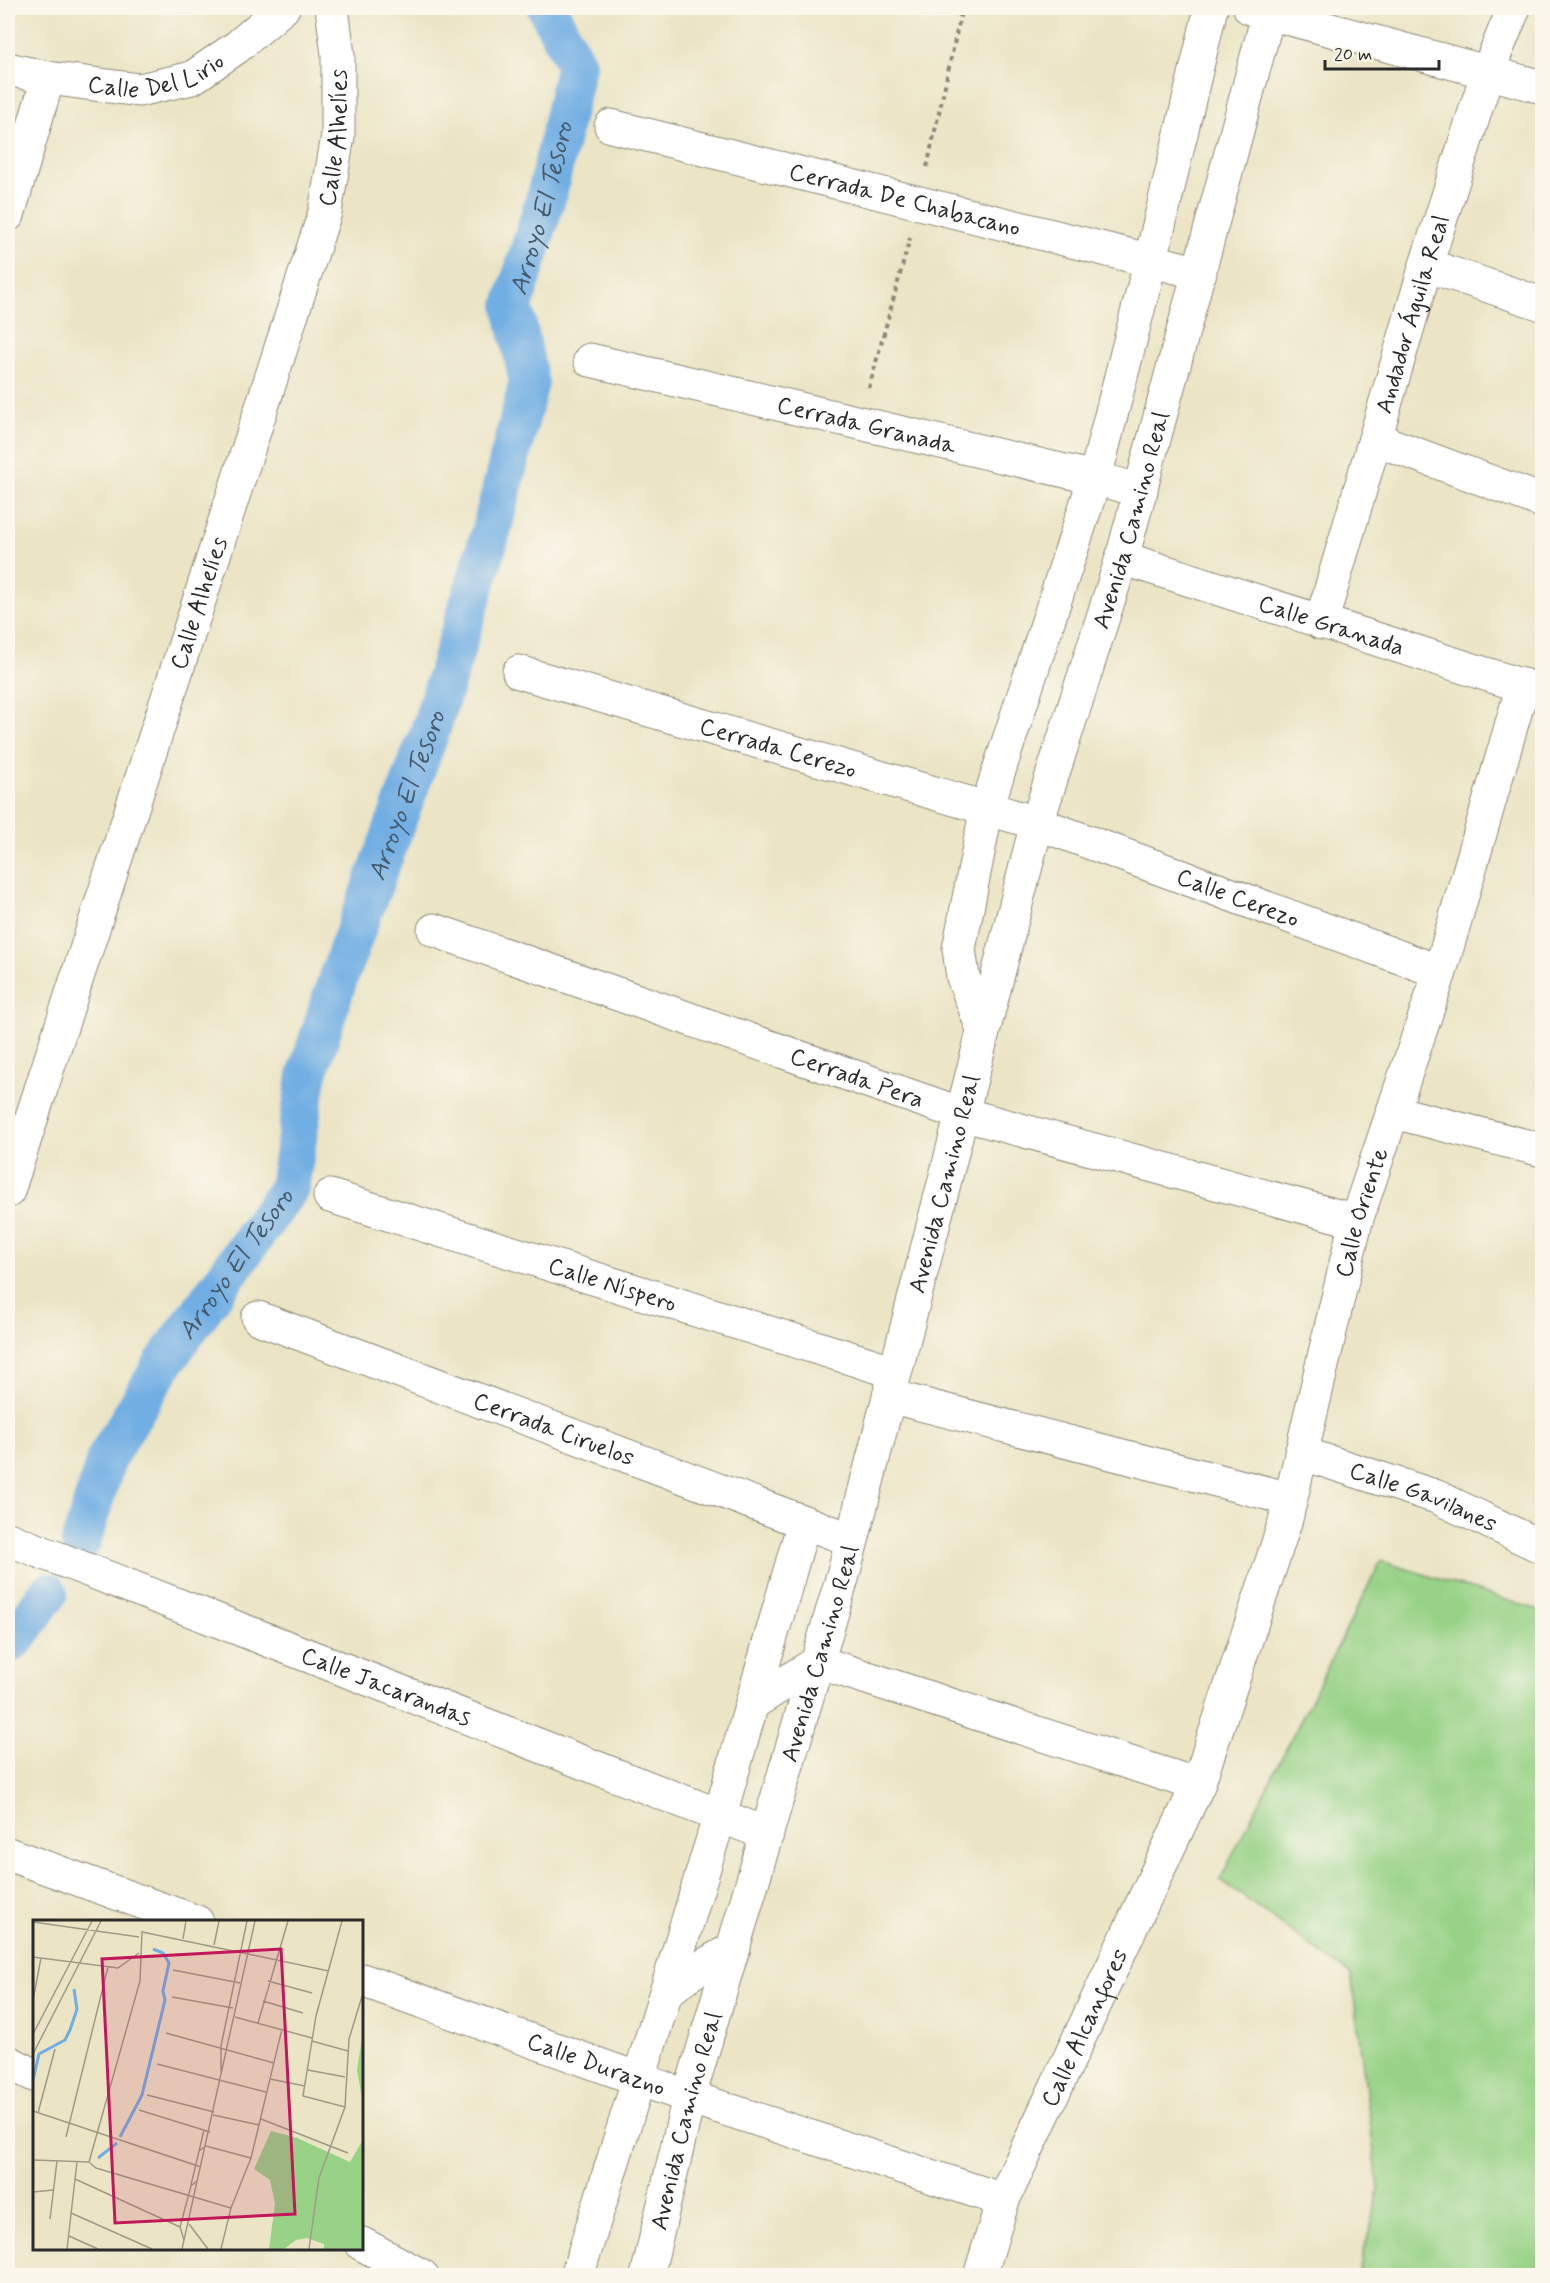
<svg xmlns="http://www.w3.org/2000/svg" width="1550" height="2283" font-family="Mynerve,sans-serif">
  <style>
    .green { fill: #97d286; stroke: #617e58; stroke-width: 1.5 }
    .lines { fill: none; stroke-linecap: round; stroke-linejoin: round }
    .canal { stroke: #71aee3; stroke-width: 40 }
    .street-casing { stroke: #8b8878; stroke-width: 35 }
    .secondary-casing { stroke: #8b8878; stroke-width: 35 }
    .path { stroke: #8b8878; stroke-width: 4; stroke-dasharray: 4.5 4.5; stroke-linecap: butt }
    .street { stroke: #fff; stroke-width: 33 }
    .secondary { stroke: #fff; stroke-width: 33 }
    .labels { text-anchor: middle; stroke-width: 6; stroke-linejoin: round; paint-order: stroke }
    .street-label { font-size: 24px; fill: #2b2b2b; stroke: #fbf7ec }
    .water-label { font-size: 26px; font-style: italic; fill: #44596b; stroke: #fbf7ec }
    .inset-river { fill: none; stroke: #71aee3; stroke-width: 3 }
    .inset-road { fill: none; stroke: #9e9a87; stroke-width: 1.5 }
    .view { fill: #c2185b; fill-opacity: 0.15; stroke: #c2185b; stroke-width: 3 }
    .inset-edge { fill: none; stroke: #2b2b2b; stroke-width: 3 }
  </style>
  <rect width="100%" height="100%" fill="#fbf7ec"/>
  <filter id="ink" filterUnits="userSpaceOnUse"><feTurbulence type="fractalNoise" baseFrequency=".0167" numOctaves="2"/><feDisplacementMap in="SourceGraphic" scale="12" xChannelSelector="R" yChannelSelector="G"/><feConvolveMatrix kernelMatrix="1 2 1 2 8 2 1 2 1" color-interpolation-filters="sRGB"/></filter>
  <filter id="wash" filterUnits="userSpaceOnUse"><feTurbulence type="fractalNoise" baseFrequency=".008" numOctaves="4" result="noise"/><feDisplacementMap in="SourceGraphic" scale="24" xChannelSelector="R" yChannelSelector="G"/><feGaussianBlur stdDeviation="1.35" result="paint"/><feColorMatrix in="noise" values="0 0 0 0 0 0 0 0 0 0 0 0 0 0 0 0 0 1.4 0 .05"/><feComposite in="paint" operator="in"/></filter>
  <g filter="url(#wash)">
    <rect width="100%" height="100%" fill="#ebe4c5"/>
    <polygon class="green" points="1381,1561 1542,1611 1542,2275 1358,2275 1379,2190 1351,1975 1220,1880"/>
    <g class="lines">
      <g class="canal">
        <path id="s1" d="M81,1542L107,1457L163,1364L289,1188L307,1076L338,978L430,731L471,599L491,532L529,382L513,306L547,194L576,65L547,8"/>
        <polyline points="8,1644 17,1637 48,1593"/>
      </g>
    </g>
  </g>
  <g filter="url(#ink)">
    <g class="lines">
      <defs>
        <g id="street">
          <polyline points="1250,8 1542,87"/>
          <path id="s2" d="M8,69L48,78L139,90L192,78L237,47L283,8"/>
          <path id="s3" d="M611,126L1200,273"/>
          <polyline points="8,215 48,78"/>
          <polyline points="1426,265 1542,304"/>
          <path id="s4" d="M590,360L1095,478L1141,491"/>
          <polyline points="1375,439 1542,501"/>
          <path id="s5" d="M1122,558L1542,692"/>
          <path id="s6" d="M1321,623L1426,265L1488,71L1514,8"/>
          <path id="s7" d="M519,672L1037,823L1440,972"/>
          <path id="s8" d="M434,930L962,1114L1356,1221"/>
          <polyline points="983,1029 963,977 959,949 987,807 1095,478 1151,259 1211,8"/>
          <polyline points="1394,1112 1542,1150"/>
          <path id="s9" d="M8,1191L325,212L338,136V55L332,8"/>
          <path id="s10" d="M330,1196L895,1372"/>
          <path id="s11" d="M258,1318L852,1540"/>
          <polyline points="889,1396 1290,1499"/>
          <path id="s12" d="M1301,1453L1437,1497L1542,1547"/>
          <path id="s13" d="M753,1703L818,1662L1198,1785L1286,1519L1356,1221L1440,972L1523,685"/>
          <polyline points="8,1854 197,1922"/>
          <path id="s14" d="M362,1980L689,2097L1003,2200"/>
          <polyline points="666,1992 720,1815 804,1522"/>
          <polyline points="8,2062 34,2075"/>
          <polyline points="362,2244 422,2276"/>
          <polyline points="577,2276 666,1992 691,1973 734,1948"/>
          <path id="s15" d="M980,2276L1003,2200L1198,1785"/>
        </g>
        <g id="secondary">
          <path id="s16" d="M8,1539L767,1834"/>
          <path id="s17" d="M647,2276L689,2097L843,1575L1037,823L1122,558L1270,8"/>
        </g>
      </defs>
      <use href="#street" class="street-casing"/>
      <use href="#secondary" class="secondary-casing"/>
      <g class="path">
        <polyline points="927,167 962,8"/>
        <polyline points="869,388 910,238"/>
      </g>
      <use href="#street" class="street"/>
      <use href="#secondary" class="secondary"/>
    </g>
  </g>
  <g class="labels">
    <g class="street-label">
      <text dy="8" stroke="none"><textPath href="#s2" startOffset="152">Calle Del Lirio</textPath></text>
      <text dy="8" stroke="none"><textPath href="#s9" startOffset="1104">Calle Alhelíes</textPath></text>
      <text dy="8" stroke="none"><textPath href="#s3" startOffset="303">Cerrada De Chabacano</textPath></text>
      <text dy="8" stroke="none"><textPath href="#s6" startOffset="322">Andador Águila Real</textPath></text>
      <text dy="8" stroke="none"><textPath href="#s4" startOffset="284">Cerrada Granada</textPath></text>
      <text dy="8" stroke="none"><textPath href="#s17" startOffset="1822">Avenida Camino Real</textPath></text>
      <text dy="8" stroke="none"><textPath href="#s9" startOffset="618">Calle Alhelíes</textPath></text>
      <text dy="8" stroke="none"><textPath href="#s5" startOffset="220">Calle Granada</textPath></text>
      <text dy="8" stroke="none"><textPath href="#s7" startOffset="270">Cerrada Cerezo</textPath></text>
      <text dy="8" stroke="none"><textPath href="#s7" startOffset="754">Calle Cerezo</textPath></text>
      <text dy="8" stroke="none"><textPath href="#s8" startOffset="448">Cerrada Pera</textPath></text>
      <text dy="8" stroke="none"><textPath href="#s17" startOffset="1132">Avenida Camino Real</textPath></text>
      <text dy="8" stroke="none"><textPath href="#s13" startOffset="1072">Calle Oriente</textPath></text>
      <text dy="8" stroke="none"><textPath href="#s10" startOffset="296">Calle Níspero</textPath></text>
      <text dy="8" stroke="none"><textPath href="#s11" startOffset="316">Cerrada Ciruelos</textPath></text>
      <text dy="8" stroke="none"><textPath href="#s12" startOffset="130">Calle Gavilanes</textPath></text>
      <text dy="8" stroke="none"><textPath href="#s17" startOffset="646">Avenida Camino Real</textPath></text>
      <text dy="8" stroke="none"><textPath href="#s16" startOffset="406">Calle Jacarandas</textPath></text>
      <text dy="8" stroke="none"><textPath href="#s15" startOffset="270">Calle Alcanfores</textPath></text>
      <text dy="8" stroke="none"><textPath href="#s14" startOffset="249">Calle Durazno</textPath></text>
      <text dy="8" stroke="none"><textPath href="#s17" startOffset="160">Avenida Camino Real</textPath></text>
    </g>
    <g class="water-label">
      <text dy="9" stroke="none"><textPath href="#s1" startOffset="1436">Arroyo El Tesoro</textPath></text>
      <text dy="9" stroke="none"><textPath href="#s1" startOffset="825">Arroyo El Tesoro</textPath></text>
      <text dy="9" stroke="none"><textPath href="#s1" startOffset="321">Arroyo El Tesoro</textPath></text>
    </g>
  </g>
  <g transform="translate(33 1920)">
    <rect width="330" height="330" fill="#ebe4c5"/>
    <path d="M330,112V184L324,150ZM238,211L264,218L317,242L330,220V329H291V324L274,318L263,320L251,329H236L242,284L237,260L221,249Z" fill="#97d286"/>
    <path class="inset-river" d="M0,160L6,134L32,120L37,110L44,89L41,69M87,217L109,175L132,80L130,71L136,43L130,33L120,29M65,238L84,223"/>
    <path class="inset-road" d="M309,1L283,96L270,176L312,187M0,2L106,17M150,19L153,1M181,25L186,1M0,37L85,48L106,33M140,50L207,63M235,61L279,73M139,77L200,88M0,80L8,38M230,81L270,93M202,97L279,118M225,103L255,1M133,113L241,143M0,114L59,1M279,121L315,131M0,134L68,1M124,144L233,172M275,150L312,157M188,151V126L214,1M237,159L272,166M114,175L181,192M106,190L177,212M0,191L168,247M5,193L22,129M180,195L227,205M228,199L315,233M33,217L75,47M166,231L173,226L218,238L249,109M0,240L56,242M56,242L107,61L109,12L296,51M56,242L63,248L198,288M42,259L147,307M158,265L171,210M0,272L20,270M38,293L119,329M17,299L24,241M156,304L175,329M36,316L65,329M151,320L147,307L158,266L165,260M34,329L44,242M149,329L222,1M188,329L198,288L218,238M276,329L286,258L312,187L316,119L330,73"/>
    <path class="view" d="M248,29L262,294L82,303L69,39Z"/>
    <rect width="330" height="330" class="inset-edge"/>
  </g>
  <rect width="1550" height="2283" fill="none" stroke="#fbf7ec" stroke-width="30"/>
  <path d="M1325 60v9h114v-9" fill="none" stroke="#2b2b2b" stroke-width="3"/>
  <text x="1334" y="60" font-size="18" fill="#2b2b2b" stroke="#fbf7ec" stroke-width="4.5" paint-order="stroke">20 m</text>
</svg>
